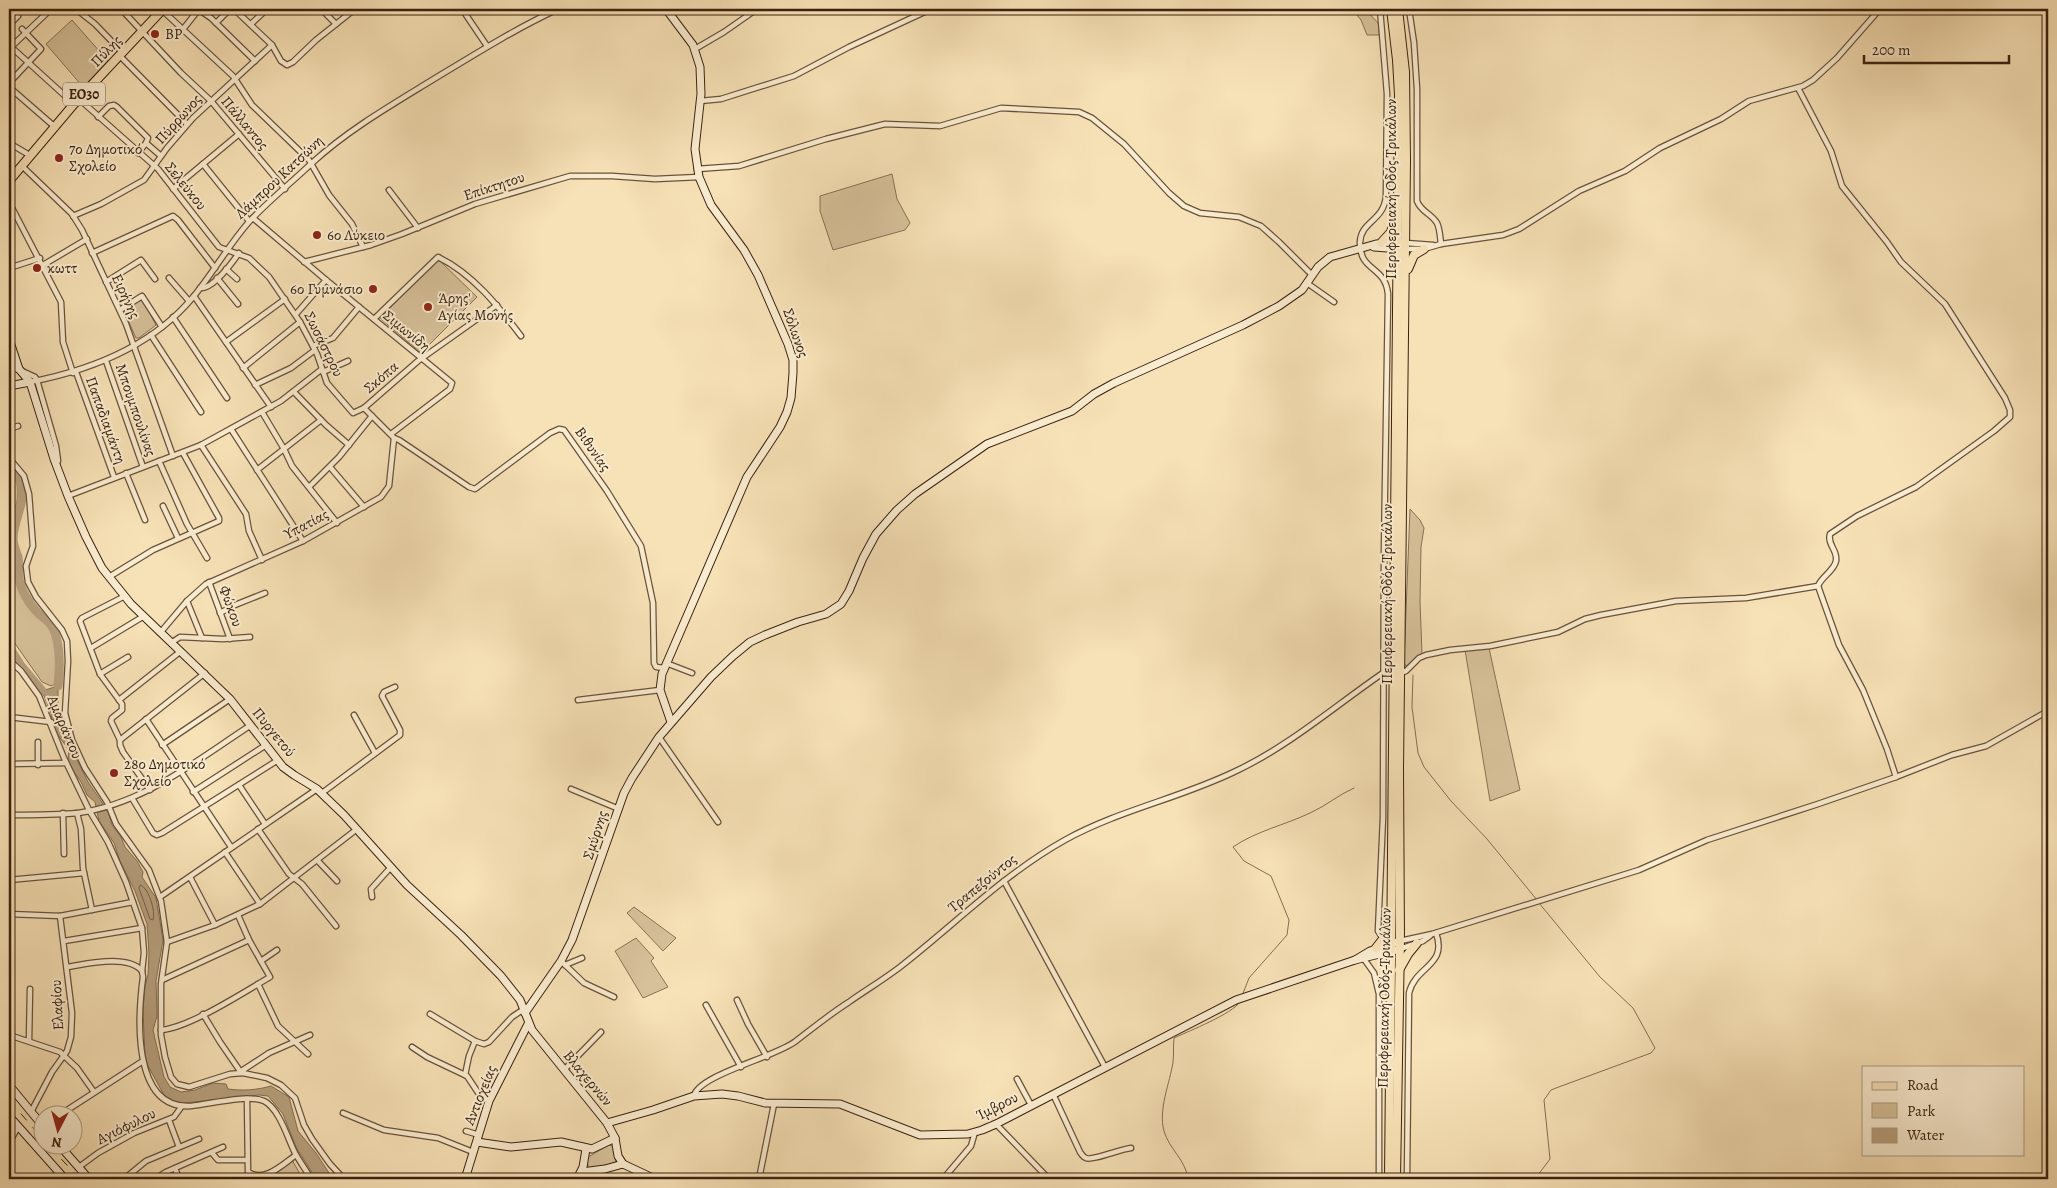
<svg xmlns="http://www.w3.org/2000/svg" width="2057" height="1188" font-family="Alegreya,serif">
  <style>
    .green { fill: #d7c19a; stroke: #887255 }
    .water { fill: #b7a07e; stroke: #856e52 }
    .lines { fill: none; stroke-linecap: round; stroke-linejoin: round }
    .shore { stroke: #786147; stroke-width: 1 }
    .stream { stroke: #856e52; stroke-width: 1 }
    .river { stroke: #b7a07e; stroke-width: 9 }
    .street-casing { stroke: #69523a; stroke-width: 7 }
    .secondary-casing { stroke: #3a2210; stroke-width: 9 }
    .primary-casing { stroke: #3a2210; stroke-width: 10 }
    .street { stroke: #faecd0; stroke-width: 4.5 }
    .secondary { stroke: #faecd0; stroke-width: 7 }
    .primary { stroke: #f7e1b6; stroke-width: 8 }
    .rail { stroke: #3a2210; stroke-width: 1; stroke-dasharray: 9 9; stroke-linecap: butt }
    .poi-dot { fill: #8f2418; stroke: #faecd0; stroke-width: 2 }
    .labels { text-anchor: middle; stroke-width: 4; stroke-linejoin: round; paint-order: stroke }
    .shield { fill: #faecd0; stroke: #745f4a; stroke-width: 1 }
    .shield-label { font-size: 14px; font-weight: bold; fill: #3a2210 }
    .poi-label { font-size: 15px; fill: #3a2210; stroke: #faecd0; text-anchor: start }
    .street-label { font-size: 15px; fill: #3a2210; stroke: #faecd0 }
  </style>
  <rect width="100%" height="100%" fill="#f7e1b6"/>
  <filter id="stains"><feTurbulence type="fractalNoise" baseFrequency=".004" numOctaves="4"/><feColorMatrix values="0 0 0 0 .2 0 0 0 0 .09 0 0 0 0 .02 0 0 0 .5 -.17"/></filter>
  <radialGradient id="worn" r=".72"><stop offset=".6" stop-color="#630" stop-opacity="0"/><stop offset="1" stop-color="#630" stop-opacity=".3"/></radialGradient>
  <g class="green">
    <polygon points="1352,9 1365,9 1379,24 1379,35 1367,35 1361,20"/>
    <polygon points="72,20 108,61 83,87 46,44"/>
    <polygon points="892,174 897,199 910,223 905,230 833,250 820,211 820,196"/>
    <polygon points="438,259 477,297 421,353 380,318"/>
    <polygon points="141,297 156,325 139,338 136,338 123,309"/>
    <path d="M9,472C30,492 8,513 10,536C10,545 16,554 16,562C16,566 15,570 15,574C15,585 27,601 34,611C39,618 47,623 52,630C60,644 59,667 57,683L51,686L42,682L9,635Z"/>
    <polygon points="1410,509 1420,520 1424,528 1421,547 1420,602 1422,654 1406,666 1404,663"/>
    <polygon points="1489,648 1520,790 1490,801 1465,650"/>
    <polygon points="634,907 676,938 663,951 627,913"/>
    <polygon points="636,938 654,958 651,961 668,987 643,998 615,951"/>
    <polygon points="609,1145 614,1146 616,1161 614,1163 589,1170 587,1161 588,1157"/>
    <polygon points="292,1160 303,1179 266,1179"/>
  </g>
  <path class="water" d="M58,686V704L60,726L88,782L108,811L112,825L121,837L125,847L137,861L143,872L142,877L156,898L163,940L156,981L157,1016L153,1030L164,1077L170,1087L181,1092L195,1090L213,1083L226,1084L228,1089C241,1091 258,1090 271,1086L289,1097L298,1131L316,1153L333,1179H316L296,1147L283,1114L268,1096L259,1095L185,1103L177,1102L165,1097L148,1066L145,1056L143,1010L145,986L148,975L149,953L147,924L135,891L120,861L114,843L99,821L95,802L87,795L81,782L72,769L68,760L69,750L52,727L51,713L42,691Z"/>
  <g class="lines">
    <path class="shore" d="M141,885C149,889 156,912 153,920L150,919L139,888Z"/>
    <g class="stream">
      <polyline points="1413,675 1412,707 1418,753 1424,767 1451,801 1487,839 1537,900"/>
      <path d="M1242,996L1249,978L1287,935L1289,920L1271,876L1244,861L1233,847C1256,831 1285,825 1310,813C1326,806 1338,795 1354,788"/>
      <path d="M1188,1179C1186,1160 1169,1149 1164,1131C1158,1109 1170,1083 1173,1062C1174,1054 1173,1046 1174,1038C1189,1031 1232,1014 1240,1002"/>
      <polyline points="1535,1179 1550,1159 1544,1100 1551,1090 1556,1088 1651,1053 1655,1048 1633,1008 1600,977 1539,903"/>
    </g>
    <g class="river">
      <path d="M9,469C37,488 13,514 13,539C13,545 16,551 18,557C19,564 18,570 19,576C19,588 30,605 38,613C43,617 48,621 52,626C61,643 60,668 58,686"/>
      <polyline points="9,647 21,666 42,691"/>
    </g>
    <defs>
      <g id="street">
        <polyline points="76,9 95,24 123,53"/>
        <polyline points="121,9 181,73 211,101 285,189"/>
        <polyline points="198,9 211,18 255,61"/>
        <polyline points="234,9 272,45 281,61 287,65 293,62 316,40 355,9"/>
        <polyline points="321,9 336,24"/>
        <polyline points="462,9 487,46"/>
        <path d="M1380,9L1387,94L1386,196C1384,221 1361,221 1360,242C1359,272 1385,265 1388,294L1384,550L1383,817L1378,931L1383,939"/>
        <path d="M1409,9L1414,43L1417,89V201C1421,212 1431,213 1437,223C1440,229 1440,237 1441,244"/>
        <polyline points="162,10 233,76 252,105 309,160 329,195 352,224 363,247"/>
        <polyline points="216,23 230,9"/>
        <polyline points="251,24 267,9"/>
        <polyline points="9,25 18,16"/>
        <polyline points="184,28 199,9"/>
        <polyline points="9,45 74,104"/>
        <polyline points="11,47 51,9"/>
        <polyline points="695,49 724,32 757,9"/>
        <polyline points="120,56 187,124"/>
        <polyline points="9,83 41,49 22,29"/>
        <polyline points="9,87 55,127"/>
        <path d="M1798,88L1831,151L1842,186L1887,242L1901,262L1945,304L2005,398L2010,410V417L1994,431L1916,487L1857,516L1830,534C1827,545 1838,550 1836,561C1834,571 1822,576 1818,586L1839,645L1863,690L1887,749L1896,777"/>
        <polyline points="79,99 158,169 219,247 249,258 269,277 300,322 317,354 327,383 353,413 364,408 418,361 497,305"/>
        <polyline points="700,101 721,99 794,76 849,47 931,9"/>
        <polyline points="98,117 109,106 114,105 117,107 148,138 146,143 138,153"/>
        <polyline points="9,143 31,156"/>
        <polyline points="146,143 161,156"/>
        <polyline points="203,164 249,221"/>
        <polyline points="22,166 72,214 82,230 126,324 173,456"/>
        <polyline points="697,169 739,166 826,139 885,124 940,126 1001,108 1079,112 1092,118 1124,144 1169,193 1184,206 1200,213 1239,217 1261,226 1279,242 1312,275"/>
        <polyline points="173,189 239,134"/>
        <polyline points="389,190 418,228"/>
        <polyline points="9,202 61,302 63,342 73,373"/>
        <polyline points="73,216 101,204 144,180 167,148 193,118 272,45"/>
        <polyline points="253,218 326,280 452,383 450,389 391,434"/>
        <polyline points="1406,243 1433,245"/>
        <polyline points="1406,249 1424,249 1441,244 1503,235 1519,229 1579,191 1625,171 1660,148 1721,119 1749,101 1803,86 1813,80 1837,58 1880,9"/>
        <polyline points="92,253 173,216 178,220 215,268"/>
        <polyline points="304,262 371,245 402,234 475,204 570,176 612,176 655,179 699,177"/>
        <polyline points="43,265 87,239"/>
        <polyline points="9,268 40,258"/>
        <polyline points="226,269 237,279"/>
        <polyline points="169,278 189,301"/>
        <polyline points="217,278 238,304"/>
        <polyline points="106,282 141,260 155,279"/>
        <polyline points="1307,283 1334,302"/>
        <path d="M200,288C212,290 232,263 239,253"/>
        <polyline points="194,296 271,407"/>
        <polyline points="120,310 142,296 162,327"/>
        <polyline points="296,314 326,280"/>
        <polyline points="173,317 227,398"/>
        <path d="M374,319L438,257C473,274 498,306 521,336"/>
        <polyline points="151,335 201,412"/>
        <polyline points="226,342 285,299"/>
        <polyline points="313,346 333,338 359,307"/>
        <polyline points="106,361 143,467"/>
        <polyline points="243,368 300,322"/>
        <polyline points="22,371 35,377 37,380 56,446 58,461 56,464"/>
        <polyline points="76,372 114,477"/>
        <polyline points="323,372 348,361"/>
        <path d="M30,382C92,370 153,346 194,296C213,273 228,246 248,223C267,202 291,183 312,163C347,131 388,107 429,82C472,56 513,30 558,9"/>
        <polyline points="255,385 291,368 315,350"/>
        <polyline points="294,392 326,425 349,445"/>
        <polyline points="262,412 284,449 292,466 337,523"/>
        <polyline points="9,429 18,426"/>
        <polyline points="231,429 303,541"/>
        <polyline points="394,438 399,440 469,487 475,489 550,433 559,429 564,430 607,491 641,546 653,603 654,663 656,667 664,668"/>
        <polyline points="201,445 246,514 249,531 262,560"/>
        <polyline points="9,458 24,476 29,494 33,546 26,566 28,582 36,597 62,630 67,641 68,661 65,713 72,740 85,768 107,802 116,824 149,870 161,901 167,942 161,984 161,1035 165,1057 171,1077 177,1084 189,1087 230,1074 243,1073 267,1078 281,1085 295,1098 304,1125 312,1139 330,1164 344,1179"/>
        <polyline points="159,461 187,524 207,558"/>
        <polyline points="330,467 364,507"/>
        <polyline points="257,470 321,420"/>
        <polyline points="126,473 145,520"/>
        <polyline points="309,487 339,457 372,416"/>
        <polyline points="68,496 201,445 281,401 322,369"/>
        <polyline points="163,506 178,538"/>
        <polyline points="109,577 153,550 219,521 219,518 183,453"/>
        <polyline points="209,582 230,639"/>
        <polyline points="187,601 202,638"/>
        <polyline points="220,613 235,605 265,593"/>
        <polyline points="160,633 187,601 206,584 303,541 381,497 389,486 394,438 364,408"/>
        <polyline points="171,643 180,637 223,639 250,637"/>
        <polyline points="91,648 144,616"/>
        <path d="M9,660L21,671L39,696L64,758L89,810L108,842L126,882L142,928L144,953L142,971L143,977C138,1015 131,1110 191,1106C211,1104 246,1094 264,1101C279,1108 288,1139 295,1153C300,1162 306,1170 311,1179"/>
        <polyline points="666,663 692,673"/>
        <polyline points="1400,673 1406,671 1419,658 1426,655 1450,650 1490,646 1558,632 1585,619 1601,615 1676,601 1746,598 1818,586"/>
        <polyline points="100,674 128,657"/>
        <polyline points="119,700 181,651"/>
        <polyline points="578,700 660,690"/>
        <polyline points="9,710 12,663"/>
        <polyline points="354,715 375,753"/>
        <polyline points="9,717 51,722"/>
        <polyline points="146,719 231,847"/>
        <polyline points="659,737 718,822"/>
        <polyline points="120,740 111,721 112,718 122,710 122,704 100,674 80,621 82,618 125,596"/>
        <polyline points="162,745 230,699"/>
        <polyline points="9,764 66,763"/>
        <polyline points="38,765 38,742"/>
        <polyline points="239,785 265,824"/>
        <polyline points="571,789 619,809"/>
        <polyline points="150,790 123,752 120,745 120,740 205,673"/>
        <polyline points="193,792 266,745"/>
        <polyline points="322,793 400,735 400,730 382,696 384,692 395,687"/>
        <polyline points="132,798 153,833 157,835 162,833 278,760"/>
        <polyline points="63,813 64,854"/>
        <polyline points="77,813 81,829 83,868 92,910"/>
        <path d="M9,815C31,815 55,815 78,813C144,804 197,760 251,725"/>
        <polyline points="258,829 289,874 302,884 336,926"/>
        <polyline points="225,852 260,904"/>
        <polyline points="318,861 337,881"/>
        <polyline points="190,877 215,925"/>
        <polyline points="9,880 84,873"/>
        <polyline points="1004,881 1105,1067"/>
        <polyline points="160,897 317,789"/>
        <polyline points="372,897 371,889 391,867"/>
        <polyline points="9,914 60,916 133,902"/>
        <polyline points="64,941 142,928"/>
        <polyline points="1400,941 1432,934 1639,870 1707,840 1818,804 1896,777 1952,755 1986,746 2048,711"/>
        <polyline points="167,942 215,925 260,904 357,829"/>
        <polyline points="1400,949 1423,941 1430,936"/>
        <polyline points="1364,959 1374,973 1379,994 1379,1179"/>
        <polyline points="261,961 277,950"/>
        <polyline points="561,961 584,983 614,997"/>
        <polyline points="565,965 582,958"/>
        <path d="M67,967C87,964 127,954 142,971"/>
        <polyline points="162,980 249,940"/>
        <polyline points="258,984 278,1026 308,1054"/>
        <polyline points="737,1000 748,1024 767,1057"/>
        <polyline points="706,1005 741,1067"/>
        <polyline points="203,1014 220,1042 240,1071"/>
        <polyline points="430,1014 475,1041 484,1044 489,1042 512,1017 524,1009"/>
        <path d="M161,1030C189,1028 244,992 270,977L249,940L238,915"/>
        <polyline points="9,1035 60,1052 77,1068 94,1092"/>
        <polyline points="29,1041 30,989"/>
        <polyline points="412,1047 427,1057 467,1076 479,1094 489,1101"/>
        <polyline points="564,1070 601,1032"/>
        <polyline points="240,1072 269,1053 310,1035"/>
        <polyline points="465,1075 469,1056 475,1041"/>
        <polyline points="1017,1079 1031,1105"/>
        <path d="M1053,1094L1080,1152C1082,1155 1083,1157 1086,1158C1091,1161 1121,1149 1131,1148"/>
        <path d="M694,1096C698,1075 776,1057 796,1041C813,1028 830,1014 849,1002C866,990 883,980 900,967C954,925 1004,874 1065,840C1119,810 1181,798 1236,771C1289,746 1335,706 1383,673"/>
        <path d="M247,1099L248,1172C265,1183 283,1164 296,1155"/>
        <polyline points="31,1112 52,1072 67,1051 71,1037 72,1013 60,916"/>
        <polyline points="343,1113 384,1130 438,1138 473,1152"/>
        <polyline points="58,1116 143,1061"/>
        <polyline points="169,1120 179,1147"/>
        <polyline points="996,1124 1049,1179"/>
        <polyline points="466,1131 479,1135"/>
        <polyline points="9,1143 18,1127"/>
        <polyline points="212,1153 218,1160 246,1160"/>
        <polyline points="79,1167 98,1153 134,1133 174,1117 182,1106"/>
        <polyline points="175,1168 179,1179"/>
        <polyline points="124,1179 146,1161 199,1139"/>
        <polyline points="155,1179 166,1172 223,1147"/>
        <polyline points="759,1179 774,1104"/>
        <polyline points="943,1179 971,1146 975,1132"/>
        <path d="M1407,1179L1409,993C1415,966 1448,966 1436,933"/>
      </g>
      <g id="secondary">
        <polyline points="666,9 693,45 700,67 701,94 695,149 699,177 711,205 744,250 758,275 788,344 793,360 793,373 791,398 787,412 780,427 747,477 662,674 660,690 671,722"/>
        <polyline points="1374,247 1401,249"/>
        <polyline points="9,339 19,369"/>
        <polyline points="9,364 19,369 30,382 54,459 68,496 86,537 102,568 131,604 230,699 283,767 294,775 317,789 344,815 407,885 461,935 501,976 520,1000 532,1030 607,1123 615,1138 618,1156 623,1164"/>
        <polyline points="9,386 30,382"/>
        <polyline points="1355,960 1370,951 1400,941"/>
        <polyline points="525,1013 561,961 572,940 624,793 632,778 659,737 711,677 733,656 750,642 765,635 798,622 826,614 841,604 849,591 863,558 876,534 897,510 915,494 987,444 1072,411 1094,394 1114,383 1243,325 1279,306 1302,290 1318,267 1330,257 1376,244 1401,243"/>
        <polyline points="9,1085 42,1125"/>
        <polyline points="9,1116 65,1179"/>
        <polyline points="607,1123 653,1110 694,1096 722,1094 738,1096 765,1103 840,1104 920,1135 968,1134 982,1130 996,1124 1236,1000 1355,960 1400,949"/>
        <polyline points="477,1142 511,1147 561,1142 592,1149 615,1138"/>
        <polyline points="60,1146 89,1179"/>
        <polyline points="623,1164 655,1179"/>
        <polyline points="582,1172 605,1169 623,1164"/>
        <polyline points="465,1179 489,1101 528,1024"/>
        <polyline points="577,1179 583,1167 586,1149"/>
      </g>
      <g id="primary">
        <polyline points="9,181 74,104 163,9"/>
        <polyline points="1381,243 1391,232 1394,222"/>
        <polyline points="1408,269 1414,255 1424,249"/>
        <polyline points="1376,948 1383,939 1389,923"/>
        <polyline points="1399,970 1408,954 1417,943"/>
        <polyline points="1389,1179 1399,95 1397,60 1391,9"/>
        <polyline points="1396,1179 1400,941 1399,769 1406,161 1405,72 1398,9"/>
      </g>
    </defs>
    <use href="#street" class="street-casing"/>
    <use href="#secondary" class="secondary-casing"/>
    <use href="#primary" class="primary-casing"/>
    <use href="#street" class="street"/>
    <use href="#secondary" class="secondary"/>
    <use href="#primary" class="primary"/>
    <g class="rail">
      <polyline points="9,1100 42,1138"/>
      <polyline points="49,1146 80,1179"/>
    </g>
  </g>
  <g class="poi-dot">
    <circle cx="155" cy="34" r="5"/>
    <circle cx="59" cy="158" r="5"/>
    <circle cx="317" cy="235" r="5"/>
    <circle cx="37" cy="268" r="5"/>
    <circle cx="373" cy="289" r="5"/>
    <circle cx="428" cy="307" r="5"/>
    <circle cx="114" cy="773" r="5"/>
  </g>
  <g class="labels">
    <rect class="shield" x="63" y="82.5" width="42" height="23" rx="4"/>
    <g class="shield-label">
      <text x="84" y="99">ΕΟ30</text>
    </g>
    <g class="poi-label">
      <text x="165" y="39">BP</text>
      <text x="69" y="154">7ο Δημοτικό<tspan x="69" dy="17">Σχολείο</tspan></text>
      <text x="327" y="240">6ο Λύκειο</text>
      <text x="47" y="273">κωττ</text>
      <text x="363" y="294" text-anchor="end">6ο Γυμνάσιο</text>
      <text x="438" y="303">Άρης'<tspan x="438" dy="17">Αγίας Μονής</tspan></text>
      <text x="124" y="769">28ο Δημοτικό<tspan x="124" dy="17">Σχολείο</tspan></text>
    </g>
    <g class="street-label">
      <text transform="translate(106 51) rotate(-46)" y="5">Πύλης</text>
      <text transform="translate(178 119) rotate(-48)" y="5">Πύρρωνος</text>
      <text transform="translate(245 123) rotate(50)" y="5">Πάλλαντος</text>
      <text transform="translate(279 177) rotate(-43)" y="5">Λάμπρου Κατσώνη</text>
      <text transform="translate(186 186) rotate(51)" y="5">Σελεύκου</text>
      <text transform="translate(494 186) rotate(-18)" y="5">Επίκτητου</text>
      <text transform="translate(1391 189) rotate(-90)" y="5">Περιφερειακή Οδός Τρικάλων</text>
      <text transform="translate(126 296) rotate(65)" y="5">Ειρήνης</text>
      <text transform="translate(407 331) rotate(39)" y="5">Σιμωνίδη</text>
      <text transform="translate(796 333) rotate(71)" y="5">Σόλωνος</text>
      <text transform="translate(324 344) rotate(64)" y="5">Σωσάστρου</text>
      <text transform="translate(381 377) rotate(-41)" y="5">Σκόπα</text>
      <text transform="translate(136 410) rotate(71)" y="5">Μπουμπουλίνας</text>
      <text transform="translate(106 420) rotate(70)" y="5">Παπαδιαμάντη</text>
      <text transform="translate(593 449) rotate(55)" y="5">Βιθυνίας</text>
      <text transform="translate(306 524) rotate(-28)" y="5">Υπατίας</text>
      <text transform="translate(1387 594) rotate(-90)" y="5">Περιφερειακή Οδός Τρικάλων</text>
      <text transform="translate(231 606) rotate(70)" y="5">Φώκου</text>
      <text transform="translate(65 727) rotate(67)" y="5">Αμαράντου</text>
      <text transform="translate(274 732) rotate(51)" y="5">Πυργετού</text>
      <text transform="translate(595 835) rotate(-72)" y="5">Σμύρνης</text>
      <text transform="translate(982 883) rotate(-39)" y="5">Τραπεζούντος</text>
      <text transform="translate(1384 998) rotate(-89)" y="5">Περιφερειακή Οδός Τρικάλων</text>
      <text transform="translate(57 1005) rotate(-93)" y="5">Ελαφίου</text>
      <text transform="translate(588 1078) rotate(50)" y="5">Βλαχερνών</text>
      <text transform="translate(480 1095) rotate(-68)" y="5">Αντιοχείας</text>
      <text transform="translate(997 1106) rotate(-27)" y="5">Ίμβρου</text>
      <text transform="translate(126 1126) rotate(-26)" y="5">Αγιόφυλου</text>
    </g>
  </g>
  <rect width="2057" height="1188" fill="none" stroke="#f7e1b6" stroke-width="30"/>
  <rect x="10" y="10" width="2037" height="1168" fill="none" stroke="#3a2210" stroke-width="2.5"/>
  <rect x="15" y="15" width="2027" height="1158" fill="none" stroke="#3a2210"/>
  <rect x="1862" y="1066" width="162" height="90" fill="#faecd0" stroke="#ad9b83"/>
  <rect x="1872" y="1082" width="25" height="8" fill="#f7e1b6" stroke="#ad9b83"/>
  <text x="1907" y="1090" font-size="15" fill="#3a2210">Road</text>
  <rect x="1872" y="1103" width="25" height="15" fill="#d7c19a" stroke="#ad9b83"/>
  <text x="1907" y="1116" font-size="15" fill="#3a2210">Park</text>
  <rect x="1872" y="1128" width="25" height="15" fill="#b7a07e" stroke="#ad9b83"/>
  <text x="1907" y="1140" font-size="15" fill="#3a2210">Water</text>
  <g transform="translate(58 1130) rotate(186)"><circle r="24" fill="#faecd0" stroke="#ad9b83"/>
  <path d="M0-4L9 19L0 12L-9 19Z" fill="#8f2418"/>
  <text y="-8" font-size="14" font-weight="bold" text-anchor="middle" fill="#3a2210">N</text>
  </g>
  <path d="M1864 55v8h145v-8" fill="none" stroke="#3a2210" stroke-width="2.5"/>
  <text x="1872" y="55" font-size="15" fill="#3a2210" stroke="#faecd0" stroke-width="4" paint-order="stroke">200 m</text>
  <rect width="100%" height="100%" filter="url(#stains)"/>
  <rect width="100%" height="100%" fill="url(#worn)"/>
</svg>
